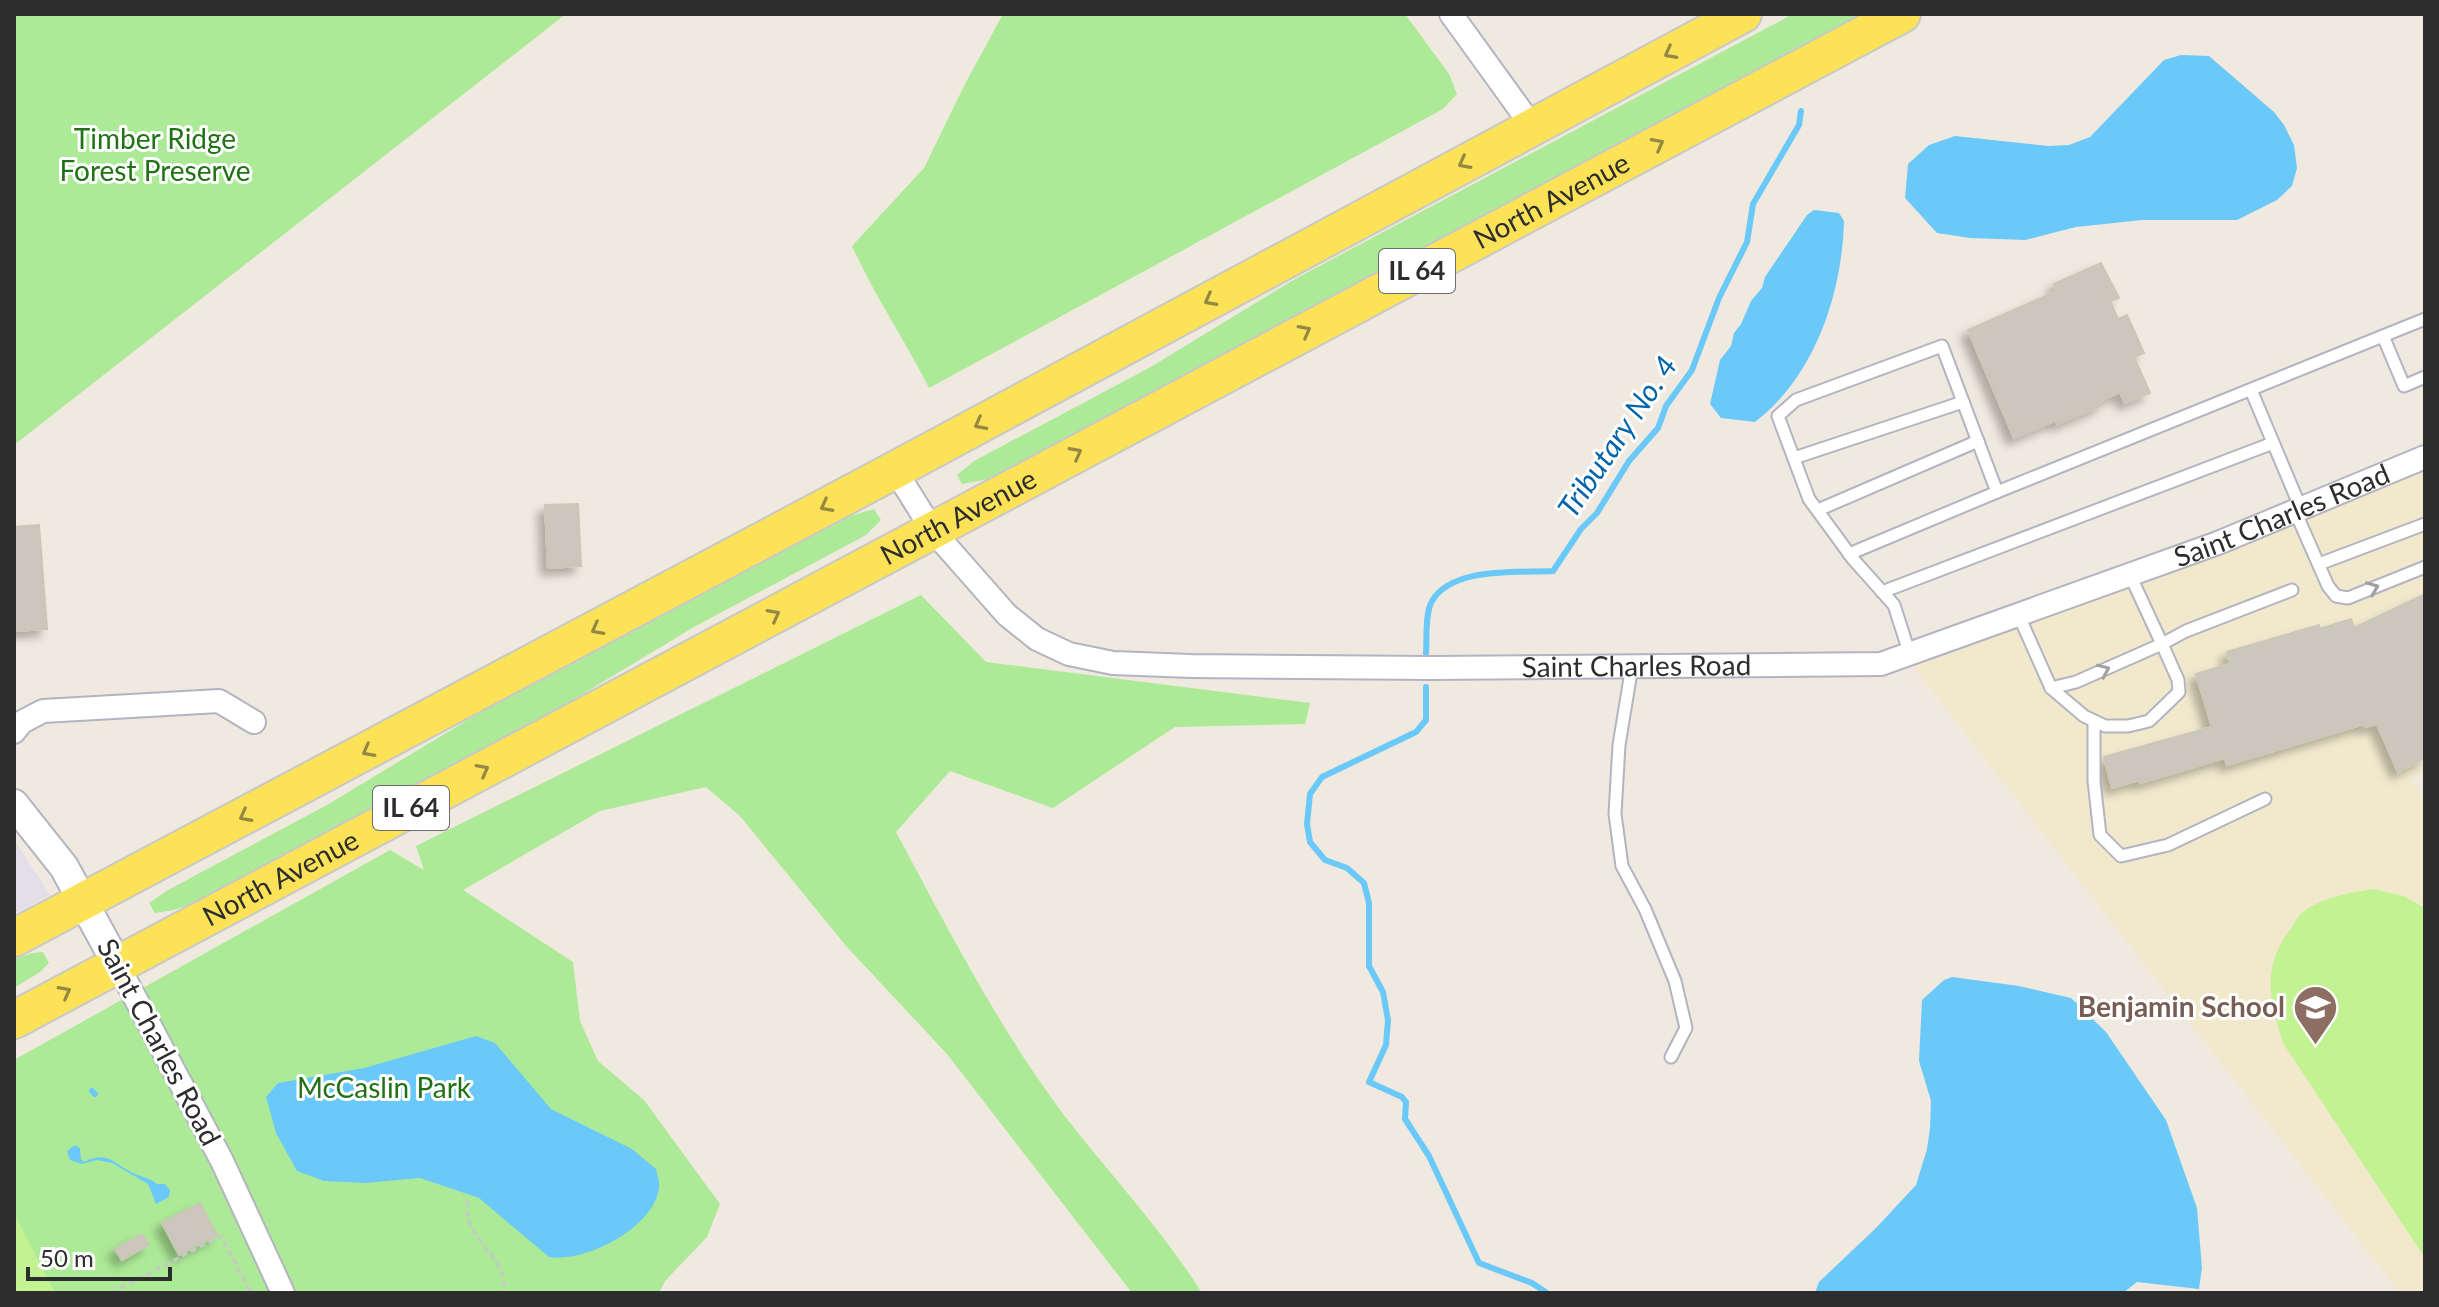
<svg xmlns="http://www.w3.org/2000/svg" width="2439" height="1307" font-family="Lato,sans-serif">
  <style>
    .industrial { fill: #e2dfe8 }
    .education { fill: #f2e9cd }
    .green { fill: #adea97 }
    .pitch { fill: #c2f292 }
    .water { fill: #6ac9f9 }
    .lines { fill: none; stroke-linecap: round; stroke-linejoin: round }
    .stream { stroke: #6ac9f9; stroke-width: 6 }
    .building { fill: #cbc7bd; stroke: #cbc6b8; stroke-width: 2; filter: url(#shadow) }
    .service-casing { stroke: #b3b4c1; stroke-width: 15 }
    .minor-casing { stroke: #b3b4c1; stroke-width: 26 }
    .tertiary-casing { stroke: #b3b4c1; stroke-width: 32 }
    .primary-casing { stroke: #c8c8c8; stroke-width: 40 }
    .path { stroke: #c8c8c8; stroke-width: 3; stroke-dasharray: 6 4; stroke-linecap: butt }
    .service { stroke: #fff; stroke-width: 11 }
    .minor { stroke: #fff; stroke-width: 22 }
    .tertiary { stroke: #fff; stroke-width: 28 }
    .primary { stroke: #fce257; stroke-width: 36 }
    .oneway { stroke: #948842 }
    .oneway2 { stroke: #a0a0a0 }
    .labels { text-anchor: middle; stroke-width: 6; stroke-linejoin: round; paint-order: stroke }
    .shield { fill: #fff; stroke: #6c6c6c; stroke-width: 2 }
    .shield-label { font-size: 26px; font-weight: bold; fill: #2d2d2d }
    .park-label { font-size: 28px; fill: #217215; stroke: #fff }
    .street-label { font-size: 28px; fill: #2d2d2d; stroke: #fff }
    .education-label { font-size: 28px; font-weight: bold; fill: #785e54; stroke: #fff; text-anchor: end }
    .water-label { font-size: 30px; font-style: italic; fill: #0265ac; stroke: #fff }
  </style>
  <defs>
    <filter id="shadow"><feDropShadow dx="-7" dy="7" stdDeviation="4" flood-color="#0004"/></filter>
  </defs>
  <rect width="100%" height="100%" fill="#efe9df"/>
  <polygon class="industrial" points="14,840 50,895 14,914"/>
  <polygon class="education" points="2425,466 2425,771 2410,778 2425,799 2425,1293 2400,1293 1912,665"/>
  <g class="green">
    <polygon points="14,14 566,14 14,445"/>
    <path d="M1003,14H1405L1449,74L1457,94L1443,109L929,388C905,340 874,295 852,246L924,168L964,86Z"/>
    <polygon points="1793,14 1868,14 994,478 962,484 957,475 974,461 1149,368 1295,279"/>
    <polygon points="874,509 881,520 866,535 694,627 533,724 200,901 174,910 155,913 149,903 168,890 327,805 481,712 850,516"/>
    <path d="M921,595L986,662L1310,703L1305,724L1175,727L1053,808L950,771L896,832C948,929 998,1027 1064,1115C1110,1175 1162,1229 1202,1293H1132L947,1054L847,947L740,816L706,787L600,811L463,890L573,962L580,1021L598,1061L644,1100L720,1204L707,1237L665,1281L659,1293H14V1060L390,850L424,870L416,846Z"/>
    <polygon points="43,952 49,963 40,972 14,988 14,959 33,953"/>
  </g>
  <g class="pitch">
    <path d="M2373,889L2404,896L2425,908V1258L2283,1043C2269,999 2261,966 2292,927C2295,922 2299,915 2303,912C2322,897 2350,893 2373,889Z"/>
    <polygon points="14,1213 55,1293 14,1293"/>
  </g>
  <g class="water">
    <polygon points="2181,55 2209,56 2274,112 2284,125 2294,145 2297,168 2292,186 2277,200 2237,220 2142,220 2076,227 2025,240 1970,238 1937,233 1905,198 1908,164 1929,145 1955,136 2048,146 2069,145 2090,137 2164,60"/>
    <path d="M1814,210L1839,213L1844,221C1842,294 1815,376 1755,422L1721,418L1710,404L1720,360L1731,346L1734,333L1741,324L1751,301L1762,288L1765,277L1807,215Z"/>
    <polygon points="1952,977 2019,986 2071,998 2106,1032 2166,1120 2197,1208 2202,1268 2199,1289 2137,1282 2123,1293 1815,1293 1819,1282 1876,1228 1916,1185 1927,1149 1930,1128 1931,1101 1919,1061 1922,1000 1944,980"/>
    <path d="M476,1036L495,1043L551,1109L632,1149L656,1169C657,1174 660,1183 659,1188C654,1228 585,1263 549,1257L479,1198L420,1178L365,1183L324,1181L297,1171L276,1133L266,1097L278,1083L364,1068Z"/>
    <path d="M75,1145L80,1148L81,1159L84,1162C109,1150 113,1164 133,1173C142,1177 150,1178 157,1184H165L170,1190L169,1197L156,1204L148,1184L112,1163L97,1160L82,1164L70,1160L67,1151Z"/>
  </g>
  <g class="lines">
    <g class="stream">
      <path d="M1426,653C1427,639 1425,616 1431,603C1450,566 1518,573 1553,571L1581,529L1597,513L1629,461L1658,428L1666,406L1692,370L1719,298L1747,242L1753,204L1799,125L1801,111"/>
      <polyline points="1426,687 1426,720 1416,732 1322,777 1310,794 1307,824 1310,842 1325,860 1347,868 1364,883 1369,903 1369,966 1383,992 1388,1020 1386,1045 1369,1082 1402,1097 1406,1102 1405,1119 1429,1156 1479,1263 1532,1283 1547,1293"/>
      <polyline points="92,1091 95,1094"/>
    </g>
  </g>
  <g class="building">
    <polygon points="2101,263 2119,298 2110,301 2118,319 2127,315 2144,353 2134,357 2150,393 2125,403 2120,392 2100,401 2102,405 2057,424 2056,420 2014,438 1968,330 2057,291 2054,284"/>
    <polygon points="578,504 581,566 548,568 545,505"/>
    <polygon points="39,525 47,629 14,631 14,527"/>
    <polygon points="2425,594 2425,758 2398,772 2377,724 2364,727 2364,724 2227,765 2225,758 2140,783 2139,780 2112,788 2104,757 2212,727 2196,674 2230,664 2227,652 2319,625 2320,629 2351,619 2354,628"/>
    <polygon points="200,1203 217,1235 179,1255 162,1223"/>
    <polygon points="142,1234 149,1245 122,1260 115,1249"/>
  </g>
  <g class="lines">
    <defs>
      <g id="service">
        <polyline points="2383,336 2404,386 2425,377"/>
        <polyline points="2251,390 2301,509"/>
        <polyline points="1794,458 1963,402"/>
        <polyline points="1818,510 1978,441"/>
        <polyline points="2295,511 2328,586 2336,596 2348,598 2425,567"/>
        <polyline points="1849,554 1997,492"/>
        <polyline points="2319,564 2425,524"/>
        <polyline points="1882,592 2273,443"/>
        <polyline points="2019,616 2051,688 2076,682 2162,644 2130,575"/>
        <polyline points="1910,655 1894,605 1853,559 1809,499 1778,416 1796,400 1942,346 1997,492 2425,319"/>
        <polyline points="1632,666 1619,745 1615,814 1622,866 1645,909 1675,981 1686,1028 1671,1057"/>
        <polyline points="2051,688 2084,716 2105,726 2128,726 2149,721 2179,692 2178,680 2162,644 2186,631 2292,590"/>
        <polyline points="2094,721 2094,781 2100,835 2121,856 2168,845 2265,799"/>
      </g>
      <g id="minor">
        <polyline points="1451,14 1532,126"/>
        <path id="s1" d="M895,470L933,531L1007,615L1037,639L1069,654L1113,663L1191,666L1431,668L1881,664L2218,543L2425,457"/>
        <polyline points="14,732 22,722 43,711 219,701 254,722"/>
        <polyline points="117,964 222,1161 283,1293"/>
      </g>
      <polyline id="tertiary" points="14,804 64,867 117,964"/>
      <g id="primary">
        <polyline points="14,938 895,470 1743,14"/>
        <path id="s2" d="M14,1020L1902,14"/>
      </g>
    </defs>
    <use href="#service" class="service-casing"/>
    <use href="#minor" class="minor-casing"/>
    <use href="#tertiary" class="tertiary-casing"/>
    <use href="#primary" class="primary-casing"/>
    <g class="path">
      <path d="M468,1201C460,1238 504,1251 504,1287L500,1293"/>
      <polyline points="111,1293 221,1236 251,1293"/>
    </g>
    <use href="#service" class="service"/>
    <use href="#minor" class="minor"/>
    <use href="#tertiary" class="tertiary"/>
    <use href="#primary" class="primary"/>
  </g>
  <defs><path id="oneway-chevron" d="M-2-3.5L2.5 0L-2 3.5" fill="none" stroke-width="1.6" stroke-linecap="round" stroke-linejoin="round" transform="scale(2)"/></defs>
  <g class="oneway">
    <use href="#oneway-chevron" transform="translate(1670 53) rotate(152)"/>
    <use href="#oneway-chevron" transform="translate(1658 144) rotate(-28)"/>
    <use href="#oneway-chevron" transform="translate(1464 163) rotate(152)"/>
    <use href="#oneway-chevron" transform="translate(1210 300) rotate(152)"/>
    <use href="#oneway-chevron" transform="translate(1305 331) rotate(-28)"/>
    <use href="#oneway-chevron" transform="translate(980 424) rotate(152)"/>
    <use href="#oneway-chevron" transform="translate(1076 453) rotate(-28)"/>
    <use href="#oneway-chevron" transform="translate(826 506) rotate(152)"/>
    <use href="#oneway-chevron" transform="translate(774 615) rotate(-28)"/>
    <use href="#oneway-chevron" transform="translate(597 629) rotate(152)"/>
    <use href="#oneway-chevron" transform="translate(368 751) rotate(152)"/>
    <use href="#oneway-chevron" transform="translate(483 770) rotate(-28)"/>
    <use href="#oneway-chevron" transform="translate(245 816) rotate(152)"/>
    <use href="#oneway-chevron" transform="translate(65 992) rotate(-28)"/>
  </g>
  <g class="oneway2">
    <use href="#oneway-chevron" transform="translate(2373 588) rotate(-22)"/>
    <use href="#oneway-chevron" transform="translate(2104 670) rotate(-24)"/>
  </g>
  <defs>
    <symbol id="school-pin" viewBox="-11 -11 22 30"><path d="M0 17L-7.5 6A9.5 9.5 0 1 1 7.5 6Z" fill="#8d6e63" stroke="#fff"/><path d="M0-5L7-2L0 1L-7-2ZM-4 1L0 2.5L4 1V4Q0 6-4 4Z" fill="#fff"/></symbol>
  </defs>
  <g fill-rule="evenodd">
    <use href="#school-pin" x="2290" y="982" width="51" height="69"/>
  </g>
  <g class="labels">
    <g class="shield">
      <rect x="1379" y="249" width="76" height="44" rx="6"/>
      <rect x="373" y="786" width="76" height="44" rx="6"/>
    </g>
    <g class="shield-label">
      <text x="1417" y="280">IL 64</text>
      <text x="411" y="817">IL 64</text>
    </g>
    <g class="park-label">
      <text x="155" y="149">Timber Ridge<tspan x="155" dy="32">Forest Preserve</tspan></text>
      <text x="384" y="1098">McCaslin Park</text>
    </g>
    <g class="street-label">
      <text dy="10" stroke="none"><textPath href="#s2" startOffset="1742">North Avenue</textPath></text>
      <text dy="10" stroke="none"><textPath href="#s1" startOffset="1498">Saint Charles Road</textPath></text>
      <text dy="10" stroke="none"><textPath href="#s2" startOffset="1070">North Avenue</textPath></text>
      <text dy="10" stroke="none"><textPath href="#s1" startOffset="826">Saint Charles Road</textPath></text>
      <text dy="10" stroke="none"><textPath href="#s2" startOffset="302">North Avenue</textPath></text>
      <text transform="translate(159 1042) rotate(62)" y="10">Saint Charles Road</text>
    </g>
    <g class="education-label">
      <text x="2285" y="1017">Benjamin School</text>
    </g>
    <g class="water-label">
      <text transform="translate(1618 437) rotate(-56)" y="10">Tributary No. 4</text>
    </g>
  </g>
  <rect width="2439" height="1307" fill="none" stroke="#2d2d2d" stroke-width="32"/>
  <path d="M28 1267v12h142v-12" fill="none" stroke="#2d2d2d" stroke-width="4"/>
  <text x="40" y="1267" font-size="24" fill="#2d2d2d" stroke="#ffffff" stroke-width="6" paint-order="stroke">50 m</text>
</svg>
